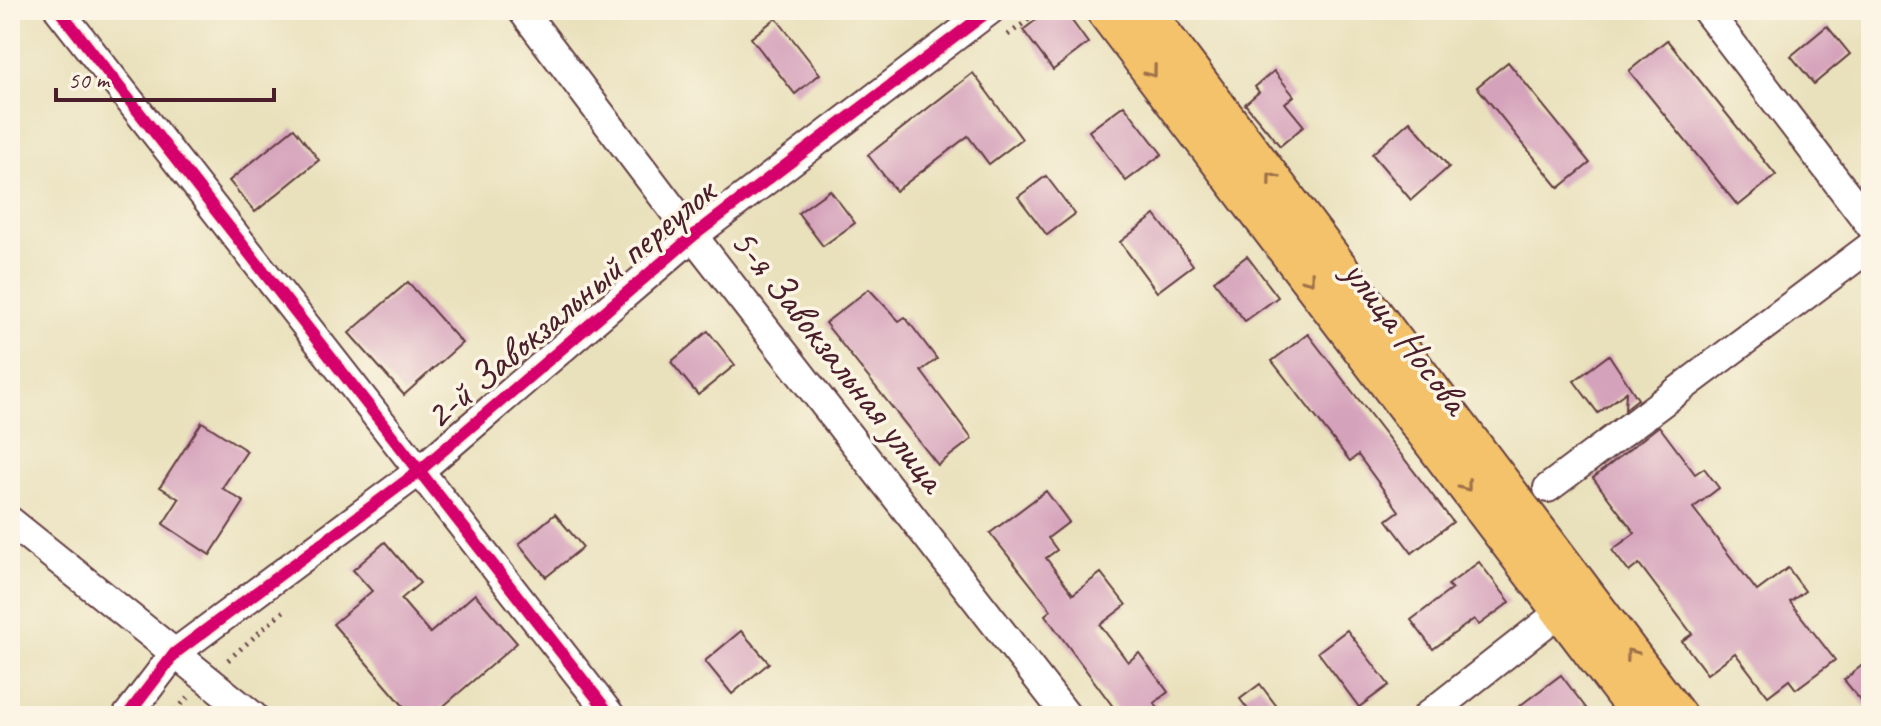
<svg xmlns="http://www.w3.org/2000/svg" width="1881" height="726" font-family="Caveat,sans-serif">
  <style>
    .building { fill: #d5a2bb }
    .lines { fill: none; stroke-linecap: round; stroke-linejoin: round }
    .minor-casing { stroke: #623c41; stroke-width: 32 }
    .major-casing { stroke: #623c41; stroke-width: 40 }
    .path { stroke: #623c41; stroke-width: 5; stroke-dasharray: 2 6; stroke-linecap: butt }
    .minor { stroke: #fff; stroke-width: 28 }
    .major { stroke: #f3c26a; stroke-width: 36 }
    .cycleway-casing { stroke: #fcf5e5; stroke-width: 17 }
    .cycleway { stroke: #d6006c; stroke-width: 12 }
    .oneway { stroke: #9e704a }
    .labels { text-anchor: middle; stroke-width: 7; stroke-linejoin: round; paint-order: stroke }
    .street-label { font-size: 40px; fill: #4a1f2b; stroke: #fcf5e5 }
  </style>
  <rect width="100%" height="100%" fill="#fcf5e5"/>
  <filter id="ink" filterUnits="userSpaceOnUse"><feTurbulence type="fractalNoise" baseFrequency=".0125" numOctaves="2"/><feDisplacementMap in="SourceGraphic" scale="16" xChannelSelector="R" yChannelSelector="G"/><feConvolveMatrix kernelMatrix="1 2 1 2 8 2 1 2 1" color-interpolation-filters="sRGB"/></filter>
  <filter id="wash" filterUnits="userSpaceOnUse"><feTurbulence type="fractalNoise" baseFrequency=".006" numOctaves="4" result="noise"/><feDisplacementMap in="SourceGraphic" scale="32" xChannelSelector="R" yChannelSelector="G"/><feGaussianBlur stdDeviation="1.8" result="paint"/><feColorMatrix in="noise" values="0 0 0 0 0 0 0 0 0 0 0 0 0 0 0 0 0 1.4 0 .05"/><feComposite in="paint" operator="in"/></filter>
  <g filter="url(#wash)">
    <rect width="100%" height="100%" fill="#e9e1bc"/>
    <g id="blocks">
      <g class="building">
        <polygon points="1049,10 1064,10 1088,43 1053,70 1023,30"/>
        <polygon points="776,18 820,74 795,94 751,38"/>
        <polygon points="1827,26 1850,54 1814,84 1791,56"/>
        <polygon points="1667,40 1776,175 1738,206 1629,71"/>
        <polygon points="1508,62 1590,163 1559,188 1477,87"/>
        <polygon points="1274,71 1294,96 1285,103 1304,126 1280,146 1245,104 1259,92 1255,87"/>
        <polygon points="973,73 1022,139 989,164 968,136 896,191 868,155"/>
        <polygon points="1124,105 1162,154 1126,181 1089,131"/>
        <polygon points="1410,121 1449,167 1411,200 1372,154"/>
        <polygon points="294,128 319,160 255,212 229,181"/>
        <polygon points="1046,176 1075,214 1047,235 1018,197"/>
        <polygon points="830,190 855,223 823,246 798,213"/>
        <polygon points="1155,215 1193,265 1157,292 1120,242"/>
        <polygon points="1247,256 1278,297 1245,321 1214,281"/>
        <polygon points="408,282 462,343 404,395 349,333"/>
        <polygon points="869,289 899,321 905,317 937,359 921,371 972,439 938,465 825,323"/>
        <polygon points="708,331 735,365 698,395 671,362"/>
        <polygon points="1308,334 1453,522 1412,553 1387,520 1399,511 1358,455 1350,461 1272,361"/>
        <polygon points="1609,355 1638,399 1625,409 1626,392 1598,413 1574,381"/>
        <polygon points="202,422 247,451 222,488 244,502 210,555 163,524 179,499 160,487"/>
        <polygon points="1659,426 1695,474 1704,468 1719,488 1693,508 1757,591 1788,568 1805,591 1790,602 1835,660 1796,689 1789,680 1768,696 1735,653 1707,674 1682,641 1692,634 1639,564 1629,572 1612,550 1635,533 1593,478"/>
        <polygon points="1046,491 1069,522 1048,538 1057,550 1046,558 1073,594 1101,573 1126,605 1100,625 1128,662 1139,653 1168,692 1154,703 1164,716 1120,716 1045,615 1051,610 990,533"/>
        <polygon points="555,514 583,547 546,577 519,544"/>
        <polygon points="385,542 420,583 401,599 430,633 475,594 517,643 432,716 412,716 333,624 372,591 353,570"/>
        <polygon points="1479,562 1510,602 1479,625 1474,619 1433,649 1411,620 1452,589 1448,585"/>
        <polygon points="1347,630 1389,685 1359,707 1318,652"/>
        <polygon points="741,631 769,663 732,694 705,661"/>
        <polygon points="1871,658 1871,713 1844,680"/>
        <polygon points="1561,675 1592,716 1506,716"/>
        <polygon points="1260,684 1284,716 1253,716 1240,699"/>
      </g>
    </g>
  </g>
  <g filter="url(#ink)">
    <use href="#blocks" fill-opacity="0" stroke="#623c41" stroke-width="2"/>
    <g class="lines">
      <defs>
        <g id="minor">
          <polyline points="59,10 611,716"/>
          <polyline points="522,10 693,236 1067,716"/>
          <polyline points="1706,10 1871,226"/>
          <polyline points="1548,488 1871,246"/>
          <polyline points="10,521 253,716"/>
          <polyline points="127,716 175,653 418,472 693,236 990,10"/>
          <polyline points="1427,716 1561,611"/>
        </g>
        <g id="major">
          <polyline points="1104,10 1640,716"/>
          <polyline points="1145,10 1678,716"/>
        </g>
      </defs>
      <use href="#minor" class="minor-casing"/>
      <use href="#major" class="major-casing"/>
      <g class="path">
        <polyline points="1008,35 1042,10"/>
        <polyline points="228,660 287,608"/>
        <polyline points="170,716 189,697"/>
      </g>
      <use href="#minor" class="minor"/>
      <use href="#major" class="major"/>
      <defs>
        <g id="cycleway">
          <polyline points="59,10 611,716"/>
          <polyline points="127,716 175,653 418,472 693,236 990,10"/>
        </g>
      </defs>
      <use href="#cycleway" class="cycleway-casing"/>
      <use href="#cycleway" class="cycleway"/>
    </g>
    <defs><path id="oneway-chevron" d="M-2-3.5L2.5 0L-2 3.5" fill="none" stroke-width="1.6" stroke-linecap="round" stroke-linejoin="round" transform="scale(2)"/></defs>
    <g class="oneway">
      <use href="#oneway-chevron" transform="translate(1152 72) rotate(53)"/>
      <use href="#oneway-chevron" transform="translate(1272 178) rotate(-127)"/>
      <use href="#oneway-chevron" transform="translate(1309 279) rotate(53)"/>
      <use href="#oneway-chevron" transform="translate(1466 486) rotate(53)"/>
      <use href="#oneway-chevron" transform="translate(1631 654) rotate(-127)"/>
    </g>
  </g>
  <g class="labels">
    <g class="street-label">
      <text transform="translate(569 303) rotate(-40)" y="14">2-й Завокзальный переулок</text>
      <text transform="translate(1407 336) rotate(53)" y="14">улица Носова</text>
      <text transform="translate(839 359) rotate(52)" y="14">5-я Завокзальная улица</text>
    </g>
  </g>
  <rect width="1881" height="726" fill="none" stroke="#fcf5e5" stroke-width="40"/>
  <path d="M56 88v12h218v-12" fill="none" stroke="#4a1f2b" stroke-width="4"/>
  <text x="68" y="88" font-size="24" fill="#4a1f2b" stroke="#fcf5e5" stroke-width="6" paint-order="stroke">50 m</text>
</svg>
